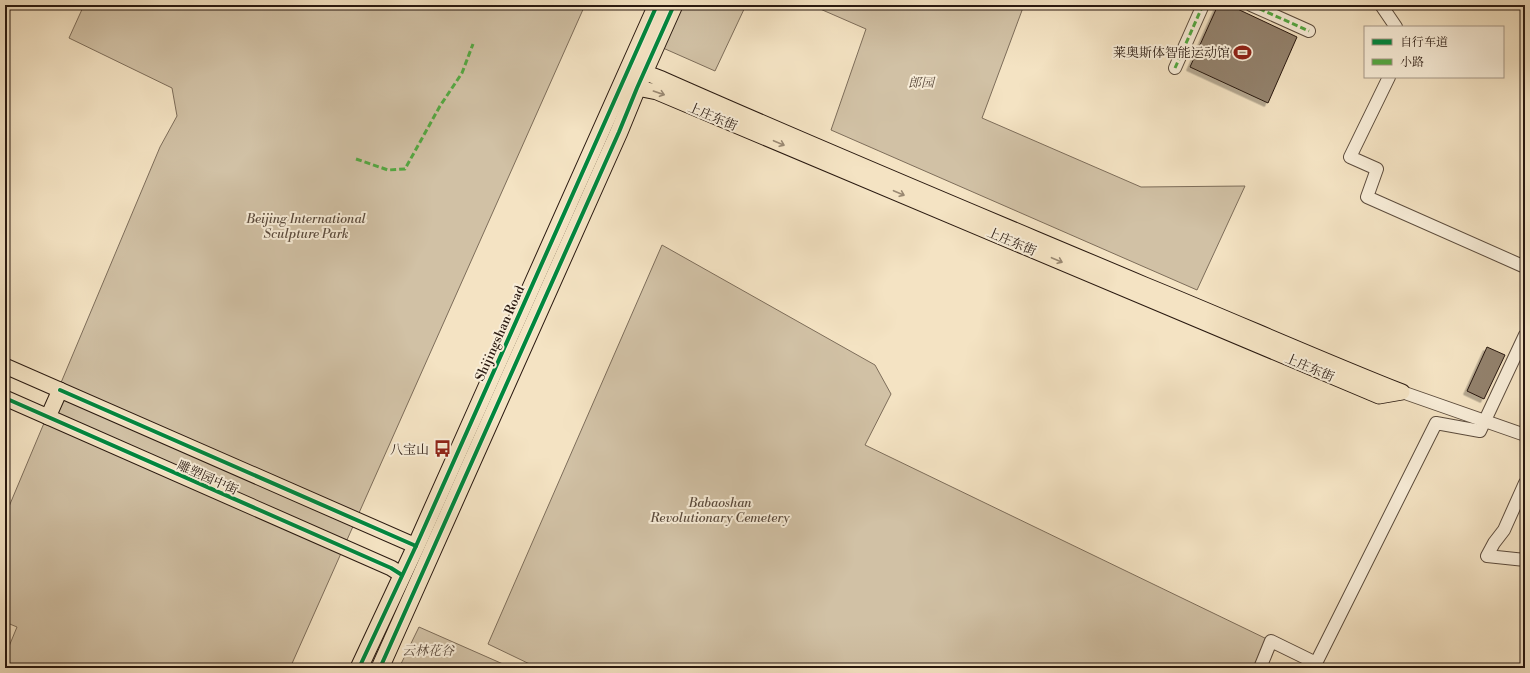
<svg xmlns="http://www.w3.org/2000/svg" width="1530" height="673" font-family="'Libre Bodoni','Noto Serif SC',serif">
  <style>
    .green { fill: #d1c1a5; stroke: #7d6d5a }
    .building { fill: #93826d; stroke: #291910; filter: url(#shadow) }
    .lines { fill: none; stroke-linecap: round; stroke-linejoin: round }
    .minor-casing { stroke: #5c4c3d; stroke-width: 14 }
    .major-casing { stroke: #291910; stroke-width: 17 }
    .highway-casing { stroke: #291910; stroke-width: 19 }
    .minor { stroke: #f8edd8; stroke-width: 12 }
    .major { stroke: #f4e3c3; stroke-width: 15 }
    .highway { stroke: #f4e3c3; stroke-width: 17 }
    .quiet { stroke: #53a942; stroke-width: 3; stroke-dasharray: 6 3; stroke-linecap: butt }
    .cycleway-casing { stroke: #f8edd8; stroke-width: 6 }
    .cycleway { stroke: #00873e; stroke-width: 4 }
    .oneway { stroke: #998872 }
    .labels { text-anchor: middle; stroke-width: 4; stroke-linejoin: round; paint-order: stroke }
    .poi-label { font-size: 13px; fill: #291910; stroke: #f8edd8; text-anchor: end }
    .park-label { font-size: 13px; font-style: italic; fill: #5b4b3d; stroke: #f8edd8 }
    .street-label { font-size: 13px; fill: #291910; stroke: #f8edd8 }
  </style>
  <defs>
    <filter id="shadow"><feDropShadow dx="-3.5" dy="3.5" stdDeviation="0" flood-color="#0004"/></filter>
  </defs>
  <rect width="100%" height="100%" fill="#f4e3c3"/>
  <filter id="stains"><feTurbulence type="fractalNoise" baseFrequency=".005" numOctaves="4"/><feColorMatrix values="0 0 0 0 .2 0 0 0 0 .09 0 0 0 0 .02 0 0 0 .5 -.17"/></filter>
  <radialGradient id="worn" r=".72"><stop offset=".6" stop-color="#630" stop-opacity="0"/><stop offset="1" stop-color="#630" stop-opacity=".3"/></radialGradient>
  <g class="green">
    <polygon points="84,5 585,5 290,668 5,668 5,656 17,627 5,622 5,516 160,147 177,116 172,88 69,38"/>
    <polygon points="683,5 746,5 715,71 663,48"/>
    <polygon points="811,5 1024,5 982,118 1141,187 1245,186 1197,290 831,130 866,29"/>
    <polygon points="662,245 875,365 891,394 865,445 1271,641 1260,668 538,668 488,644"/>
    <polygon points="419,627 512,668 399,668"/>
  </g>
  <g class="building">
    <polygon points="1218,5 1229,5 1297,37 1268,103 1190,67"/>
    <polygon points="1487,347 1505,355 1484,399 1467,391"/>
  </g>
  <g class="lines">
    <defs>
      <g id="minor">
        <polyline points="1251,5 1309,31"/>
        <polyline points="1381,5 1396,27"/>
        <polyline points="1175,68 1203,5"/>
        <polyline points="1389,77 1350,157 1377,169 1367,197 1525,267"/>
        <polyline points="1402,392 1525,435"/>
        <polyline points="1525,483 1504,530 1494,543 1487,556 1525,560"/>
        <polyline points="1260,668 1271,641 1316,663 1436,423 1480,431 1525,335"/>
      </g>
      <g id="major">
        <path d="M626,83L637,88L657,92L1379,396L1402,392C1316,358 1231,320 1145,285C984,217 822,150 662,79L633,68"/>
        <polyline points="5,366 416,546"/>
        <polyline points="5,398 391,568 402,575"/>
        <polyline points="48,417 60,390"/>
      </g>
      <g id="highway">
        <polyline points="359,668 416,546 657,5"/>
        <polyline points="380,668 619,132 637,88 674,5"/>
      </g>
    </defs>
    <use href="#minor" class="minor-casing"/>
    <use href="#major" class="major-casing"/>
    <use href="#highway" class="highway-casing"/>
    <use href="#minor" class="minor"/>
    <use href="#major" class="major"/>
    <use href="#highway" class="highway"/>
    <g class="quiet">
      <polyline points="1251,5 1309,31"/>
      <polyline points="1175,68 1203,5"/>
      <polyline points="356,159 388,170 405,169 440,106 462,73 473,44"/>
    </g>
    <defs>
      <g id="cycleway">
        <polyline points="60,390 416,546"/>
        <polyline points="5,398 391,568 402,575"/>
        <polyline points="359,668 416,546 657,5"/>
        <polyline points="380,668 619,132 637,88 674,5"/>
      </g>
    </defs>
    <use href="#cycleway" class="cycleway-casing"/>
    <use href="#cycleway" class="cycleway"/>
  </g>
  <defs><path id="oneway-shaft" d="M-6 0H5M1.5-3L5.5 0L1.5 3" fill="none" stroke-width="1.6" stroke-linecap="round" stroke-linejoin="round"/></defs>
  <g class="oneway">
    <use href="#oneway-shaft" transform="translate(659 93) rotate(19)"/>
    <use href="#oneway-shaft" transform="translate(779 143) rotate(23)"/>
    <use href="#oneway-shaft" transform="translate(899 193) rotate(23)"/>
    <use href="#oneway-shaft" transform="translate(1057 260) rotate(23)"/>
  </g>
  <defs>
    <symbol id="stadium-bare" viewBox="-9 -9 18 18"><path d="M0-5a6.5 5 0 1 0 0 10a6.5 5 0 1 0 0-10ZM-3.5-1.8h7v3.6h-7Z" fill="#8f2418" stroke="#f8edd8" stroke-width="2.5" paint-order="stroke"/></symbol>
    <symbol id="bus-bare" viewBox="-9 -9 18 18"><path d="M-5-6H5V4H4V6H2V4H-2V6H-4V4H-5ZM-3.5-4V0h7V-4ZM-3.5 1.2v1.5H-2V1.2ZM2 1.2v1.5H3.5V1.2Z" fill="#8f2418" stroke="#f8edd8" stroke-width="2.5" paint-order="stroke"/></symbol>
  </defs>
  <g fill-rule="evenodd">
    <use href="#stadium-bare" x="1230" y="40" width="25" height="25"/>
    <use href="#bus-bare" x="430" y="436" width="25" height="25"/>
  </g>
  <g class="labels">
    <g class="poi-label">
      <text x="1230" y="57">莱奥斯体智能运动馆</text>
      <text x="429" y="454">八宝山</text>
    </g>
    <g class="park-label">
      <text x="921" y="87">郎园</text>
      <text x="306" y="223">Beijing International<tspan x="306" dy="15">Sculpture Park</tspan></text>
      <text x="720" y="507">Babaoshan<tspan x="720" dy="15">Revolutionary Cemetery</tspan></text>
      <text x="428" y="655">云林花谷</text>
    </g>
    <g class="street-label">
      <text transform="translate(713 116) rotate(23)" y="5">上庄东街</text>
      <text transform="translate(1012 241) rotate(23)" y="5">上庄东街</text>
      <text transform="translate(499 333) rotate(-66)" y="5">Shijingshan Road</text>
      <text transform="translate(1310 367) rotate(23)" y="5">上庄东街</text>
      <text transform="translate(208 477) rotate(24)" y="5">雕塑园中街</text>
    </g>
  </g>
  <rect width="1530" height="673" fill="none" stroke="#f4e3c3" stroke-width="20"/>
  <rect x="6" y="6" width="1518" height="661" fill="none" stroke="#291910" stroke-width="2"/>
  <rect x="10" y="10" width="1510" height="653" fill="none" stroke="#291910"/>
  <rect x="1364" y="26" width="140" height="52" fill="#f8edd8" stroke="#a59888"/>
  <rect x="1372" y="39" width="20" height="6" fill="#00873e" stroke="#a59888"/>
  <text x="1400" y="46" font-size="12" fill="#291910">自行车道</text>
  <rect x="1372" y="59" width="20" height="6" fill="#53a942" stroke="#a59888"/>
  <text x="1400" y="66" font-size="12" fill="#291910">小路</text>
  <rect width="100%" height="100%" filter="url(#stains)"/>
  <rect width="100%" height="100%" fill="url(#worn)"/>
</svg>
